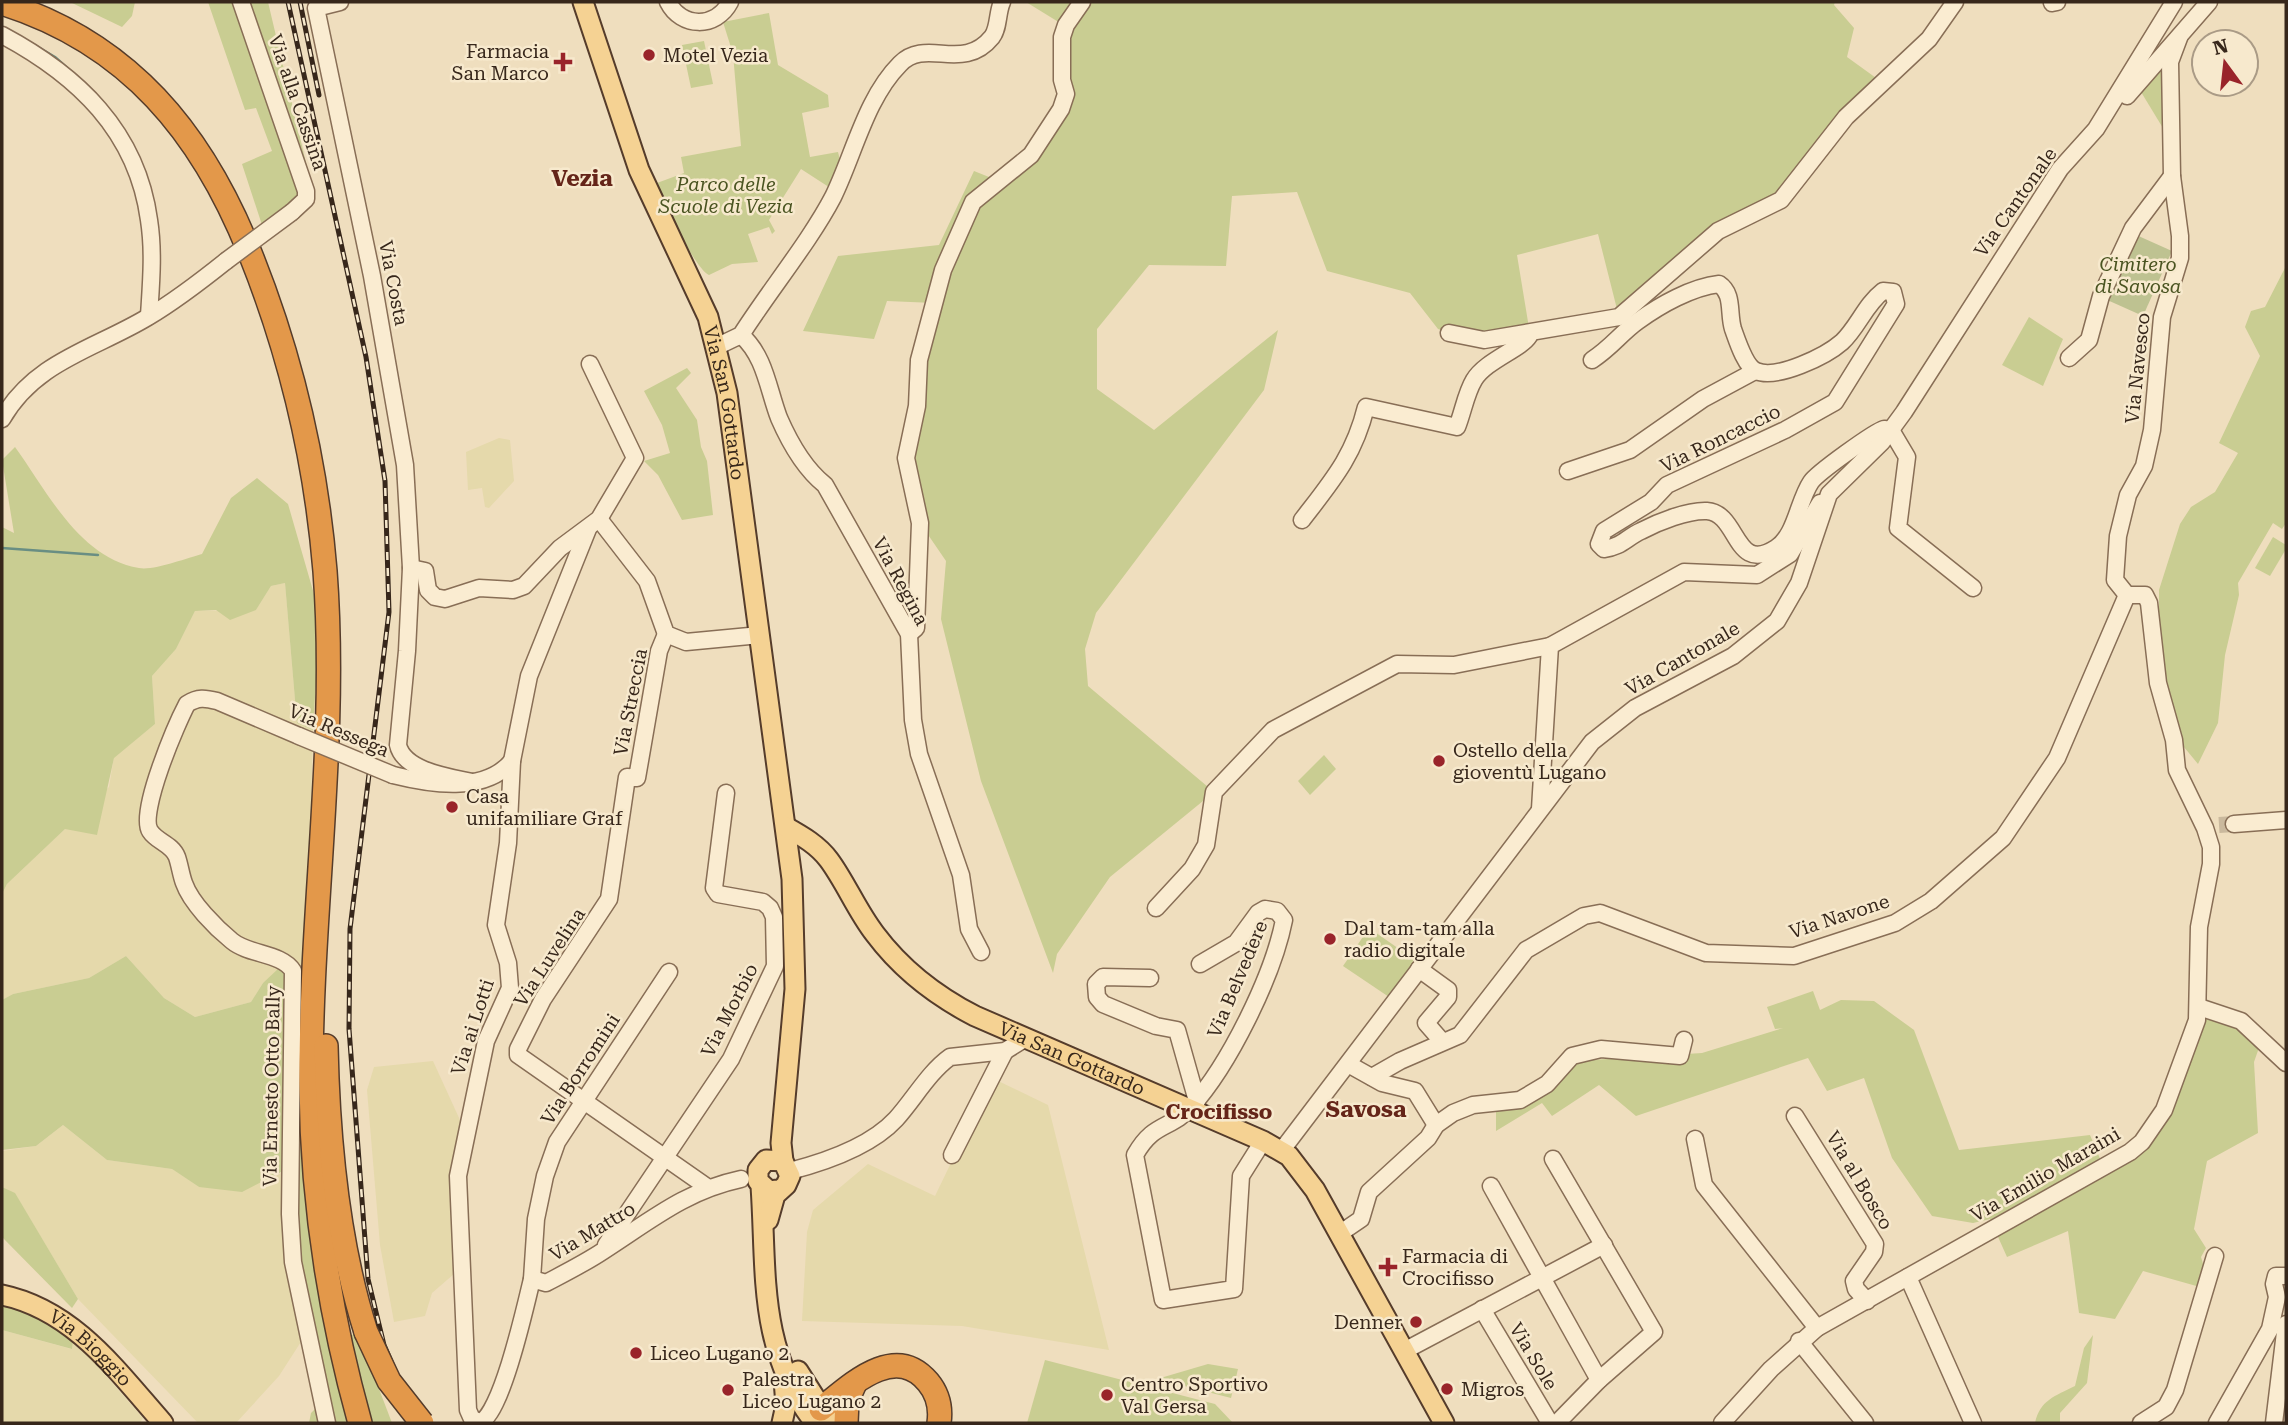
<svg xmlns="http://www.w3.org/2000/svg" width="2288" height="1425" font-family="'Roboto Serif',serif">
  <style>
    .farmland { fill: #e5d9ab }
    .green { fill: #c9cd92 }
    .cemetery { fill: #bec291 }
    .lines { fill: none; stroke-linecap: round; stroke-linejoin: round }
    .stream { stroke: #698e83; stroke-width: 2.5 }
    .minor-tunnel { stroke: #cab99d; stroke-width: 16; stroke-dasharray: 16 8; stroke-linecap: butt }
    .minor-casing { stroke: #886e56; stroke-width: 19 }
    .major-casing { stroke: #553c2b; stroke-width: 23 }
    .highway-casing { stroke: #553c2b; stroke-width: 26 }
    .minor { stroke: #faecd1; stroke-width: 16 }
    .major { stroke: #f5d293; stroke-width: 19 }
    .highway { stroke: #e3984a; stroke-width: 23 }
    .rail-casing { stroke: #37271b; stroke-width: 5 }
    .rail { stroke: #f7e9cd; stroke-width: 2.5; stroke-dasharray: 8; stroke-linecap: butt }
    .minor-bridge-casing { stroke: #886e56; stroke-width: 19; stroke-linecap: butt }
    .highway-bridge-casing { stroke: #553c2b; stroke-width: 26; stroke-linecap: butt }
    .minor-bridge { stroke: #faecd1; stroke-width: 16 }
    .highway-bridge { stroke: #e3984a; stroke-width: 23 }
    .poi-dot { fill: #99242a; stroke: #f7e9cd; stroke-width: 2.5 }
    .labels { text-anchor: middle; stroke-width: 5; stroke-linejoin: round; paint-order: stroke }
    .poi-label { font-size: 19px; fill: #37271b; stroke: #f7e9cd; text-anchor: start }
    .street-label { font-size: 19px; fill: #37271b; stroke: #f7e9cd }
    .park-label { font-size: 19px; font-style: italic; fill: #4a5421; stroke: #f7e9cd }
    .neighbourhood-label { font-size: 21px; font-weight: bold; fill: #652519; stroke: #f7e9cd }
    .quarter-label { font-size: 23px; font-weight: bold; fill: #652519; stroke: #f7e9cd }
  </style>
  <rect width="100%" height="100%" fill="#efdebe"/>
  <g class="farmland">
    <polygon points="499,438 510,440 514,481 489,508 485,507 482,488 468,490 466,452"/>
    <polygon points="285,583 297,723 313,730 307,973 263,983 251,1002 195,1017 164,998 126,956 89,978 13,994 2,1000 2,894 7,884 109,787 114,757 155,724 152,676 176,649 195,611 256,610 271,586"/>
    <polygon points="433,1061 465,1131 462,1267 432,1293 425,1316 394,1322 380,1245 367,1090 374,1067"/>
    <polygon points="992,1078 1048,1105 1109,1350 962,1326 802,1321 807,1232 813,1210 868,1164 935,1196"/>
    <polygon points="63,1125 107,1160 172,1169 199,1187 270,1179 290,1168 306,1334 279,1376 236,1423 198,1423 78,1299 15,1194 2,1187 2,1151 36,1146"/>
    <polygon points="2,1330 71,1349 73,1338 143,1418 140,1423 2,1423"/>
  </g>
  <g class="green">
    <polygon points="70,2 135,2 132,16 122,27"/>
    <polygon points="208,2 268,2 311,184 262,225 242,164 272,151 256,108 245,110"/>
    <polygon points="1026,2 1835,2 1834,5 1854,28 1847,57 1883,83 1797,181 1718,231 1619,317 1598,234 1517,255 1530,334 1449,333 1438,329 1410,293 1327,271 1297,192 1232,196 1226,266 1149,265 1097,329 1097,389 1154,430 1278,330 1264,390 1096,613 1085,649 1088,686 1214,792 1110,877 1057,954 1053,973 981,781 941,619 946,561 920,523 906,458 934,303 887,301 874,339 803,331 838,256 939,245 974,171 999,181 1061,109 1065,26"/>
    <path d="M769,13L778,65L828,95L829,107L802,113L810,157L838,152L840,160L847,166L835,191L801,169L769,220L775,231L772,234L769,227L748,234L758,262L732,264L709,275C695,269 662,200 657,183L684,173L681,157L741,146L733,54L723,22Z"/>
    <polygon points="704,41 713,84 691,88 682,45"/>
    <polygon points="2163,59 2169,138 2138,87"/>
    <polygon points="2286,266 2286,523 2282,529 2273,523 2238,583 2239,595 2225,655 2218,723 2198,764 2179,741 2159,642 2159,590 2180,524 2191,507 2215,492 2238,453 2219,443 2260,356 2245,327 2251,311 2265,307"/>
    <polygon points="2029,317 2063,339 2043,386 2002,365"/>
    <polygon points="687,368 691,373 676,388 697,420 701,447 707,461 713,515 682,520 658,475 644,461 670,453 662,425 644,391"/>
    <path d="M15,447C47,491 79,558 139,568C153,571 187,558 202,554L231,498L257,478L288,504L320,615L313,730L297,723L285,583L271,586L256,610L230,620L216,610L195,611L176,649L152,676L155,724L114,758L97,835L65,829L7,884L2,894V527L14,533L2,460Z"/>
    <polygon points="2273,537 2286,545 2286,549 2270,576 2255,568"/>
    <polygon points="1324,755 1336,769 1310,795 1298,781"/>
    <polygon points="1369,928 1415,960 1389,997 1343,966"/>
    <polygon points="126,956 164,998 195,1017 251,1002 263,983 279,968 307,973 353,1423 309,1423 311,1413 322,1402 300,1308 289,1168 242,1192 199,1187 172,1169 107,1160 63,1125 36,1146 2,1150 2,1000 13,994 89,978"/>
    <polygon points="1813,991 1820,1010 1841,1000 1874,1001 1914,1030 1959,1150 2090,1135 2104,1168 2142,1142 2199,1007 2231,1015 2261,1042 2254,1062 2258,1133 2207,1161 2194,1229 2206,1248 2201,1257 2204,1267 2200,1287 2143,1271 2115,1319 2079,1313 2068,1231 2007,1257 1990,1219 1973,1223 1932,1216 1892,1158 1864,1078 1827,1091 1808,1058 1636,1116 1599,1085 1552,1116 1542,1103 1496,1131 1496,1105 1576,1061 1702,1053 1783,1028 1775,1029 1767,1007"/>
    <polygon points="2,1187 15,1193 78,1299 72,1308 2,1237"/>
    <polygon points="2,1301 40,1315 73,1338 72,1349 2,1330"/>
    <polygon points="358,1334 392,1423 369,1423 350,1335"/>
    <path d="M2093,1335L2087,1383L2060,1413V1423H2035C2040,1400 2055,1396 2075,1386L2084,1348Z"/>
    <polygon points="1045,1360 1215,1404 1233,1423 1027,1423"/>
    <polygon points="1208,1364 1238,1369 1231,1398 1157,1379"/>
  </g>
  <polygon class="cemetery" points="2134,234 2172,251 2143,316 2105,299"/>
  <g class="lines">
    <g class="stream">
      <polyline points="28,41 55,57 82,81"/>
      <polyline points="2,548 98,555"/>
    </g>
    <polyline class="minor-tunnel" points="2219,825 2234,824"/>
    <defs>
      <g id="minor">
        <polyline points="241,2 306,191 306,199 292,212"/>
        <path d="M340,2L316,8L372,276L405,465L411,568L407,651L398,745C404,771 449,777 472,782"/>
        <path d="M668,2C681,28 716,29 730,2"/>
        <polyline points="2052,3 2057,2"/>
        <path d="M2,35C77,75 137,131 149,220C154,252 151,284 149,316"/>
        <polyline points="2127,96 2209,2"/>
        <polyline points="1449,333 1484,340 1619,317 1718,231 1781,200 1846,117 1929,39 1955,2"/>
        <path d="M741,335C765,356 768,389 779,418C789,441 805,469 825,485L909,634L913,720L919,754L961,875L969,929L981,952"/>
        <path d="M718,346L741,335C769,291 810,241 833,197C854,154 866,98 900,64C926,37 963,73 992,37C999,28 997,13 1002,2"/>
        <polyline points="2069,358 2089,340 2101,296 2133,228 2172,176"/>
        <path d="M1592,360C1612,347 1621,333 1638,321C1660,305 1692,287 1719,284C1734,294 1728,313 1733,329C1737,340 1745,366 1756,371C1777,380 1826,356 1842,342C1858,327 1865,305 1883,291L1893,292L1896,304L1835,402L1785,430L1667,485L1651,502L1604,531L1599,544L1604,549C1621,547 1626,538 1641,531C1658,522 1688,510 1707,511C1739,513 1734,575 1776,548C1796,535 1798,501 1811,482C1817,473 1874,432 1884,429L1891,430L1907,457L1898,528L1973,588"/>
        <path d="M2,419C35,361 95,349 148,317C175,301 201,281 226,261"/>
        <polyline points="1568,471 1630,450 1703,399 1755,371"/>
        <polyline points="599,519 647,581 666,634 686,642 760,635"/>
        <path d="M1302,520C1332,481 1354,456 1366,407L1457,427C1463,412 1466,393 1474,380C1485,361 1521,349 1529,336"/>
        <path d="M588,529L529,676L512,761L508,843L496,925L508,963L510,988L486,1041L458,1176L468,1410L472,1419L480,1422C501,1416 526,1304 532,1279L546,1283C565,1273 585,1263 603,1251C650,1221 685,1191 741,1179"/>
        <polyline points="411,568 425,571 428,590 435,597 445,599 479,588 513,590 524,586 560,548 599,519 635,458 590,364"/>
        <polyline points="666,634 659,651 637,778 627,777 609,899 543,999 518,1049 518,1055 707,1187"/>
        <polyline points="909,634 916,628 920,523 906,458 917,406 919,360 943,270 973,202 1031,155 1061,109 1066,94 1062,80 1062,37 1066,25 1082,2"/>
        <path d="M299,736L217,701C205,698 198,697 187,704C177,723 138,813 150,831C157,842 172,844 177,857C180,866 181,875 184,883C191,903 216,928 232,941C249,955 282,953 293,971L290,1214L293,1262L327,1423"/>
        <path d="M393,775C429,784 485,794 512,761"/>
        <polyline points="1540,809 1550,646 1684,572 1757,575 1790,554 1820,503"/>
        <polyline points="2234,824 2286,820"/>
        <polyline points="1156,908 1192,869 1206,845 1214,792 1273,730 1397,664 1454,665 1550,646"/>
        <path d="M1200,964L1236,943L1258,913L1265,909L1277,911L1284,920C1273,976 1229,1065 1191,1107C1171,1130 1154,1121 1135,1155L1163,1300L1234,1289L1241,1176L1263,1141"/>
        <polyline points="1419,969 1448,990 1448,997 1426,1023 1440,1039"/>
        <polyline points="1150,978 1103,977 1096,984 1097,997 1103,1004 1156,1026 1177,1030 1197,1101"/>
        <polyline points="2199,1007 2241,1021 2286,1063"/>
        <polyline points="1348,1064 1382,1083 1415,1091 1436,1125"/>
        <polyline points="1372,1077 1400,1061 1460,1035 1526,950 1584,916 1600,913 1706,953 1794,956 1895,923 1931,901 2003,838 2057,758 2127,595"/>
        <polyline points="1795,1116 1875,1244 1874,1252 1854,1281 1856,1289 1867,1301"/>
        <polyline points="1695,1139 1704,1185 1817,1328"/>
        <polyline points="1282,1150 1592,742 1635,708 1733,656 1777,621 1799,583 1829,494 1882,442 1904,412 2060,169 2096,129 2174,2"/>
        <polyline points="952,1155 1005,1051"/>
        <polyline points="1553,1159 1654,1332 1599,1380 1557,1423"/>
        <path d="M790,1171C825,1162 871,1146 896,1119C914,1099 929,1072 950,1057L1005,1051L1026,1038"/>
        <polyline points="1491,1186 1599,1380"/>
        <polyline points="1339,1234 1361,1219 1369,1192 1428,1138 1436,1125 1453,1113 1473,1105 1520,1100 1547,1084 1572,1056 1601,1049 1680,1056 1684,1040"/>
        <polyline points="606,1245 731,1059 775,966 774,917 770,908 763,902 718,894 714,888 726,793"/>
        <polyline points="1908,1277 1973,1423"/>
        <polyline points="532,1279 536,1219 545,1176 557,1142 669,972"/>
        <polyline points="1482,1309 1550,1423"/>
        <polyline points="1799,1341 1865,1423"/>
        <polyline points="1404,1351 1604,1245"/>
        <polyline points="1722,1423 1771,1369 1817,1328 2130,1152 2142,1142 2164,1110 2197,1020 2199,927 2211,864 2211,847 2205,828 2177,770 2174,740 2158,683 2149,603 2145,595 2127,595 2115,580 2118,536 2128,495 2144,466 2152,430 2162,317 2180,258 2180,236 2172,176 2170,62 2179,38"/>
        <polyline points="2141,1423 2166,1407 2175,1390 2215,1256"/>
        <polyline points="2217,1423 2270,1329 2277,1297 2274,1284 2276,1276 2286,1276"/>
        <polyline points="2274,1423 2286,1324"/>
      </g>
      <g id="major">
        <path id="s1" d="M583,2L639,170L708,317L727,393L792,879L795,989L781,1143L783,1161"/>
        <path id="s2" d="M786,827C802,836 818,845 829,860C846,883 857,911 875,934C902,970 936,996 975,1016L1263,1141L1289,1156L1315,1190L1444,1423"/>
        <path d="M761,1186C767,1272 757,1349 815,1423"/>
        <polyline points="768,1220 775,1195 786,1185 790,1176 783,1161 766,1160 758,1170 758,1181 769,1191 778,1190"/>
        <path id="s3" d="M2,1295C74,1310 117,1371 163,1423"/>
        <polyline points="798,1371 831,1423"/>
        <polyline points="782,1423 786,1405 784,1380"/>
      </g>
      <g id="highway">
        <path d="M2,3C129,43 202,133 250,253C291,355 316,461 325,571C338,742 310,914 311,1085C312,1200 329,1312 360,1423"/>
        <path d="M326,1046C328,1141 337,1241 366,1332"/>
        <path d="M821,1409C850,1386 894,1342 928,1382C938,1394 941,1409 939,1423"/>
        <polyline points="846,1423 847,1401 855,1383"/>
      </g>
    </defs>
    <use href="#minor" class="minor-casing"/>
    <use href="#major" class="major-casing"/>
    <use href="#highway" class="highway-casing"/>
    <use href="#minor" class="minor"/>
    <use href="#major" class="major"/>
    <use href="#highway" class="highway"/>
    <defs>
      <g id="rail">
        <polyline points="288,2 366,357 385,481 389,612 350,929 349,1029 368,1279 384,1345 417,1423"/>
        <polyline points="300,2 319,95"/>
      </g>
    </defs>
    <use href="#rail" class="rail-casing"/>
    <use href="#rail" class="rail"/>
    <defs>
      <g id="minor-bridge">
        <polyline points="226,261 292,212"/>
        <polyline points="299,736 393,775"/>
      </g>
      <polyline id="highway-bridge" points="366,1332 389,1381 422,1423"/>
    </defs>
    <use href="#minor-bridge" class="minor-bridge-casing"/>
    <use href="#highway-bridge" class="highway-bridge-casing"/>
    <use href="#minor-bridge" class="minor-bridge"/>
    <use href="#highway-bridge" class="highway-bridge"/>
  </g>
  <g class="poi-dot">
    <circle cx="649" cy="55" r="7"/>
    <path d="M559.5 51.5h7v7h7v7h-7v7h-7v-7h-7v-7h7z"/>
    <circle cx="1439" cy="761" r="7"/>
    <circle cx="452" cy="807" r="7"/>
    <circle cx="1330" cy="939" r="7"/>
    <path d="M1384.5 1256.5h7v7h7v7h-7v7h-7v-7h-7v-7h7z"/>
    <circle cx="1416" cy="1322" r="7"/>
    <circle cx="636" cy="1353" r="7"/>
    <circle cx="1447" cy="1389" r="7"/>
    <circle cx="728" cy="1390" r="7"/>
    <circle cx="1107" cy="1395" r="7"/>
  </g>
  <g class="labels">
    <g class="poi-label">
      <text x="549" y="58" text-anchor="end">Farmacia<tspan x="549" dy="22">San Marco</tspan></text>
      <text x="663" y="62">Motel Vezia</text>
      <text x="1453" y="757">Ostello della<tspan x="1453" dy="22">gioventù Lugano</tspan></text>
      <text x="466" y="803">Casa<tspan x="466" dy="22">unifamiliare Graf</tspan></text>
      <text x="1344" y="935">Dal tam-tam alla<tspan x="1344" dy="22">radio digitale</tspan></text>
      <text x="1402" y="1263">Farmacia di<tspan x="1402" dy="22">Crocifisso</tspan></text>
      <text x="1402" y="1329" text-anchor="end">Denner</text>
      <text x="650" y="1360">Liceo Lugano 2</text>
      <text x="742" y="1386">Palestra<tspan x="742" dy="22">Liceo Lugano 2</tspan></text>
      <text x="1121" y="1391">Centro Sportivo<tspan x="1121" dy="22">Val Gersa</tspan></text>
      <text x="1461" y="1396">Migros</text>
    </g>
    <g class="street-label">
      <text transform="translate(298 102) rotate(71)" y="7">Via alla Cassina</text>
      <text transform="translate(2015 202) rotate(-55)" y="7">Via Cantonale</text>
      <text transform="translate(394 283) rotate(79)" y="7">Via Costa</text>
      <text transform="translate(2137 368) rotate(-84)" y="7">Via Navesco</text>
      <text dy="7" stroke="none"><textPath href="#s1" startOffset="427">Via San Gottardo</textPath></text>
      <text transform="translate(1720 438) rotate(-26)" y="7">Via Roncaccio</text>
      <text transform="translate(901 581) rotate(62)" y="7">Via Regina</text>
      <text transform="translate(1682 658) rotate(-30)" y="7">Via Cantonale</text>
      <text transform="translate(630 702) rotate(-79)" y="7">Via Streccia</text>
      <text transform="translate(339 730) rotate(23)" y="7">Via Ressega</text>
      <text transform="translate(1839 916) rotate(-18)" y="7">Via Navone</text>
      <text transform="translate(549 957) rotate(-57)" y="7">Via Luvelina</text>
      <text transform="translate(1237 979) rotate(-67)" y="7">Via Belvedere</text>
      <text transform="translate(729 1010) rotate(-63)" y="7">Via Morbio</text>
      <text transform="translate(472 1027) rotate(-72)" y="7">Via ai Lotti</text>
      <text dy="7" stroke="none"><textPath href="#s2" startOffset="378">Via San Gottardo</textPath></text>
      <text transform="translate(580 1069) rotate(-57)" y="7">Via Borromini</text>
      <text transform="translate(271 1086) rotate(-89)" y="7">Via Ernesto Otto Bally</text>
      <text transform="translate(2045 1174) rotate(-30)" y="7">Via Emilio Maraini</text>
      <text transform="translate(1860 1180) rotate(59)" y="7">Via al Bosco</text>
      <text transform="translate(592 1231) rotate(-31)" y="7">Via Mattro</text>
      <text dy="7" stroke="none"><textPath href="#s3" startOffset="105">Via Bioggio</textPath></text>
      <text transform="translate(1534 1356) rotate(59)" y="7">Via Sole</text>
    </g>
    <g class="park-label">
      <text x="726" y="191">Parco delle<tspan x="726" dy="22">Scuole di Vezia</tspan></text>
      <text x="2138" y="271">Cimitero<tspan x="2138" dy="22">di Savosa</tspan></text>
    </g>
    <g class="neighbourhood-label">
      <text x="1219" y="1119">Crocifisso</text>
    </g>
    <g class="quarter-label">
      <text x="582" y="186">Vezia</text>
      <text x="1366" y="1117">Savosa</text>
    </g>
  </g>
  <rect width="2288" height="1425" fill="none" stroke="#37271b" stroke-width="7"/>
  <g transform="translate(2225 63) rotate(345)"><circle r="33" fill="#f7e9cd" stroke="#aa9b86" stroke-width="2"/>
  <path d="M0-5L12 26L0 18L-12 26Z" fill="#99242a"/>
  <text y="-10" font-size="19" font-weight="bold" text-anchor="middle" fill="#37271b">N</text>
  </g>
</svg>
